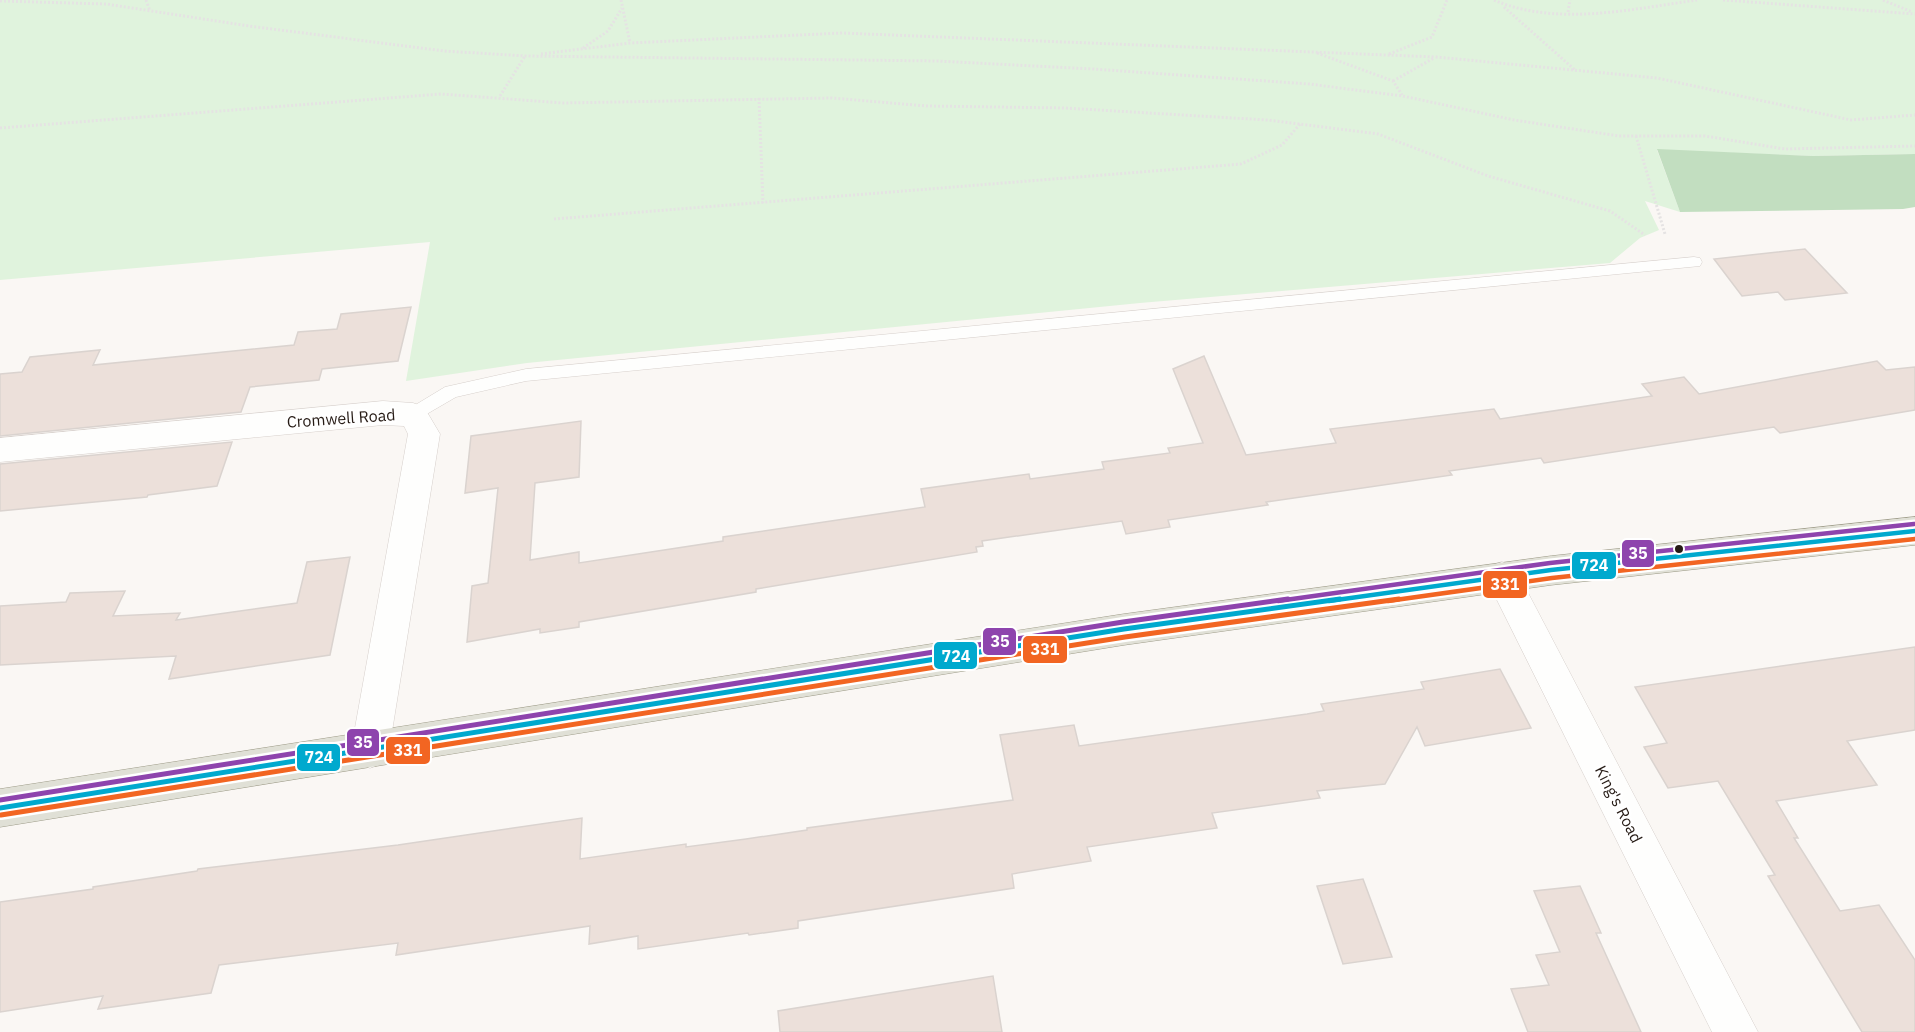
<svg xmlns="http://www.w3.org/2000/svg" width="1915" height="1032" font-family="'IBM Plex Sans',sans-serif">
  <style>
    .green { fill: #e0f3dd }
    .forest { fill: #c2dec0 }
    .building { fill: #ece0da; stroke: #dad3cf; stroke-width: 1.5 }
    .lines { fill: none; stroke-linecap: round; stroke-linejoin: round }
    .service-casing { stroke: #d6cfcb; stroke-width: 1 }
    .minor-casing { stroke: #d6cfcb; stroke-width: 1 }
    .primary-casing { stroke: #9e9c89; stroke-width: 1 }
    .path { stroke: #e5e3e3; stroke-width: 3; stroke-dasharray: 2 2; stroke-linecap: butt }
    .service { fill: #fefefd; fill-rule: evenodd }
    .minor { fill: #fefefd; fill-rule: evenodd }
    .primary { fill: #e0e0d6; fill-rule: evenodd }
    .bus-1-far1-casing { stroke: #fff; stroke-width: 9 }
    .bus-1-casing { stroke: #fff; stroke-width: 10 }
    .bus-2-far1-casing { stroke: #fff; stroke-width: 9 }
    .bus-2-casing { stroke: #fff; stroke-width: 10 }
    .bus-3-far1-casing { stroke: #fff; stroke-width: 9 }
    .bus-3-casing { stroke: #fff; stroke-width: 10 }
    .bus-1-far1 { stroke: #00a9ce; stroke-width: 4.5 }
    .bus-1 { stroke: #00a9ce; stroke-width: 5 }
    .bus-2-far1 { stroke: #f26522; stroke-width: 4.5 }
    .bus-2 { stroke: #f26522; stroke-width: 5 }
    .bus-3-far1 { stroke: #8e44ad; stroke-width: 4.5 }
    .bus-3 { stroke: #8e44ad; stroke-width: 5 }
    .bus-dot { fill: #261b15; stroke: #fff; stroke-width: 2 }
    .labels { text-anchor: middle; stroke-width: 5; stroke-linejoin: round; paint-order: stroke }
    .street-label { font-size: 16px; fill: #261b15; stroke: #fff }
    .line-badge { stroke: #fff; stroke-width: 2 }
    .badge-label { font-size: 16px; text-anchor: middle; font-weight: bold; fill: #fff }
  </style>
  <rect width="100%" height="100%" fill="#faf7f4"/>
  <polygon class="green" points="0,0 1915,0 1915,154 1813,156 1657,150 1680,212 1645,201 1659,230 1640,238 1610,263 1140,303 527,363 406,381 430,242 0,280"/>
  <polygon class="forest" points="1657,149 1813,156 1915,154 1915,207 1903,209 1680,212"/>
  <g class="building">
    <polygon points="1805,249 1847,293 1785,300 1778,292 1742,296 1714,259"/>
    <polygon points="411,307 398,361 322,369 319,380 250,387 241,412 0,436 0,374 22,372 30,357 100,350 93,365 294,345 298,332 337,329 341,314"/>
    <polygon points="1204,356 1246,455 1336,443 1330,429 1494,409 1500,419 1606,403 1652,396 1642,384 1684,377 1699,394 1877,361 1886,370 1915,367 1915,410 1780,433 1774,427 1544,463 1541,458 1449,471 1452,475 1266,502 1268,505 1168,520 1170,527 1126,534 1122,521 982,541 983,546 976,547 977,552 756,589 756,592 579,622 579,627 540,633 540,629 467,642 472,586 488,583 498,488 465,493 471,436 581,421 579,477 535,483 530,560 579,552 579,563 723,541 723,537 925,507 921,489 1029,474 1030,479 1104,469 1102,462 1170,453 1168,448 1203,443 1173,369"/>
    <polygon points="232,442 217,486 148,495 147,497 0,511 0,464"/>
    <polygon points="350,557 330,655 169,679 176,656 0,665 0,606 66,602 70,593 125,591 113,616 180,613 176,620 297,603 307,562"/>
    <polygon points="1915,647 1915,730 1847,741 1877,785 1776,801 1798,838 1794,838 1840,911 1879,905 1915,960 1915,1032 1862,1032 1768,876 1775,875 1718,781 1668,788 1644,747 1667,743 1635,687"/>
    <polygon points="1500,669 1531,728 1425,746 1417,727 1385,784 1317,791 1320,798 1212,813 1217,828 1087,847 1091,861 1012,874 1014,888 798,921 798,928 749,935 748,933 638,949 638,936 589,944 590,926 396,955 398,943 219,965 211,993 98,1009 103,996 0,1012 0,902 93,889 93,887 197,871 198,869 398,845 582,818 580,859 686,844 686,847 746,839 807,830 807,828 1013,800 1000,735 1074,725 1079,746 1307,714 1324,711 1321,704 1424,689 1421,682"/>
    <polygon points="1363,879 1392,957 1343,964 1317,886"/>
    <polygon points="1580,886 1601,933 1596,933 1641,1032 1528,1032 1511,989 1549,985 1536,955 1560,952 1534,891"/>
    <polygon points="993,976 1002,1032 780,1032 778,1011"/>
  </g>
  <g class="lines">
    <defs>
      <polygon id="service" points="1694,257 1700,258 1702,262 1700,266 526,381 456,397 413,422 407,420 404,415 407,410 445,387 526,369"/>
      <g id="minor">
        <polygon points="383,401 413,403 424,407 440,434 389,750 384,763 370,768 356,763 351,750 408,434 404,426 383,425 0,462 0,438"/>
        <polygon points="1502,562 1514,566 1758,1032 1712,1032 1485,576 1490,566"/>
      </g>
      <polygon id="primary" points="1915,517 1915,545 1551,585 1124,645 0,827 0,789 1124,614 1551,556"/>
    </defs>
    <use href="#service" class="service-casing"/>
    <use href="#minor" class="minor-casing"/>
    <use href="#primary" class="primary-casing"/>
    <g class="path">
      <polyline points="146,0 150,11"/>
      <polyline points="621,0 630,43"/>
      <path d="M1494,0C1556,27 1632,9 1697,0"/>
      <polyline points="1723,0 1915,14"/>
      <polyline points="1883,0 1912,12"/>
      <polyline points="0,1 106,4 249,26 444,51 526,56 937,61 1093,69 1309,84 1403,96 1514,120 1619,136 1705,136 1785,149 1915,146"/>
      <polyline points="1504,7 1575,70"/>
      <polyline points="1568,12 1570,0"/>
      <polyline points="583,48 608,31 622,8"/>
      <polyline points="1317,53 1393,81 1402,95"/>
      <polyline points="541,54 630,43 842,33 1436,57 1657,78 1851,120 1915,115"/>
      <polyline points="1389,54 1432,37 1447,0"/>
      <polyline points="1393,81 1434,58"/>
      <polyline points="500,96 525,56"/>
      <polyline points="759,98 763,203"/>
      <polyline points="0,128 441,94 563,103 832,98 927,106 1065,108 1267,120 1378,134 1488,176 1610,211 1645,235"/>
      <polyline points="1636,136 1665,234"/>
      <polyline points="554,219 1241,164 1282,145 1300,124"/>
    </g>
    <use href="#service" class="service"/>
    <use href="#minor" class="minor"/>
    <use href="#primary" class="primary"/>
    <defs>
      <polyline id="bus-1-far1" points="1329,601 1551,570 1915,531"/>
      <polyline id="bus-1" points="0,808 1124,629 1340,599"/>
      <polyline id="bus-2-far1" points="1388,601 1552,578 1915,539"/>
      <polyline id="bus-2" points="1,815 1125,637 1399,599"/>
      <polyline id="bus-3-far1" points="1278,601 1550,563 1914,524"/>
      <polyline id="bus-3" points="0,800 1123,622 1288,599"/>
    </defs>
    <use href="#bus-1-far1" class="bus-1-far1-casing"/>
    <use href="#bus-1" class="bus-1-casing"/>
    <use href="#bus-2-far1" class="bus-2-far1-casing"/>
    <use href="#bus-2" class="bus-2-casing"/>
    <use href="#bus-3-far1" class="bus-3-far1-casing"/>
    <use href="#bus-3" class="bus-3-casing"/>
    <use href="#bus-1-far1" class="bus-1-far1"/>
    <use href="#bus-1" class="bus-1"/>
    <use href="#bus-2-far1" class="bus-2-far1"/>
    <use href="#bus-2" class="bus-2"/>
    <use href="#bus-3-far1" class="bus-3-far1"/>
    <use href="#bus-3" class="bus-3"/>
  </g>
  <circle class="bus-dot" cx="1679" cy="549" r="5"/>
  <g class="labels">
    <g class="street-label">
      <text transform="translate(341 418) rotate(-4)" y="6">Cromwell Road</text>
      <text transform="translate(1619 804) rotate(63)" y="6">King's Road</text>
    </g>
  </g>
  <g class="line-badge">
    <rect x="1621" y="539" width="34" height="29" rx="6" fill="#8e44ad"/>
    <rect x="1571" y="551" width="46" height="29" rx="6" fill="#00a9ce"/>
    <rect x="1482" y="570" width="46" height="29" rx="6" fill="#f26522"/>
    <rect x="982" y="627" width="35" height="29" rx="6" fill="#8e44ad"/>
    <rect x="1022" y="635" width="46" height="29" rx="6" fill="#f26522"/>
    <rect x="933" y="641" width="45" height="29" rx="6" fill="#00a9ce"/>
    <rect x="346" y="728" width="34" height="29" rx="6" fill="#8e44ad"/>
    <rect x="385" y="736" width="46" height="29" rx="6" fill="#f26522"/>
    <rect x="296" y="743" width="45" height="29" rx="6" fill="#00a9ce"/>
  </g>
  <g class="badge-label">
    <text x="1638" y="559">35</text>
    <text x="1594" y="571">724</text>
    <text x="1505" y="590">331</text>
    <text x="1000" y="647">35</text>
    <text x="1045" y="655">331</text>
    <text x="956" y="662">724</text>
    <text x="363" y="748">35</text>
    <text x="408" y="756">331</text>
    <text x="319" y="763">724</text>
  </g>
</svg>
